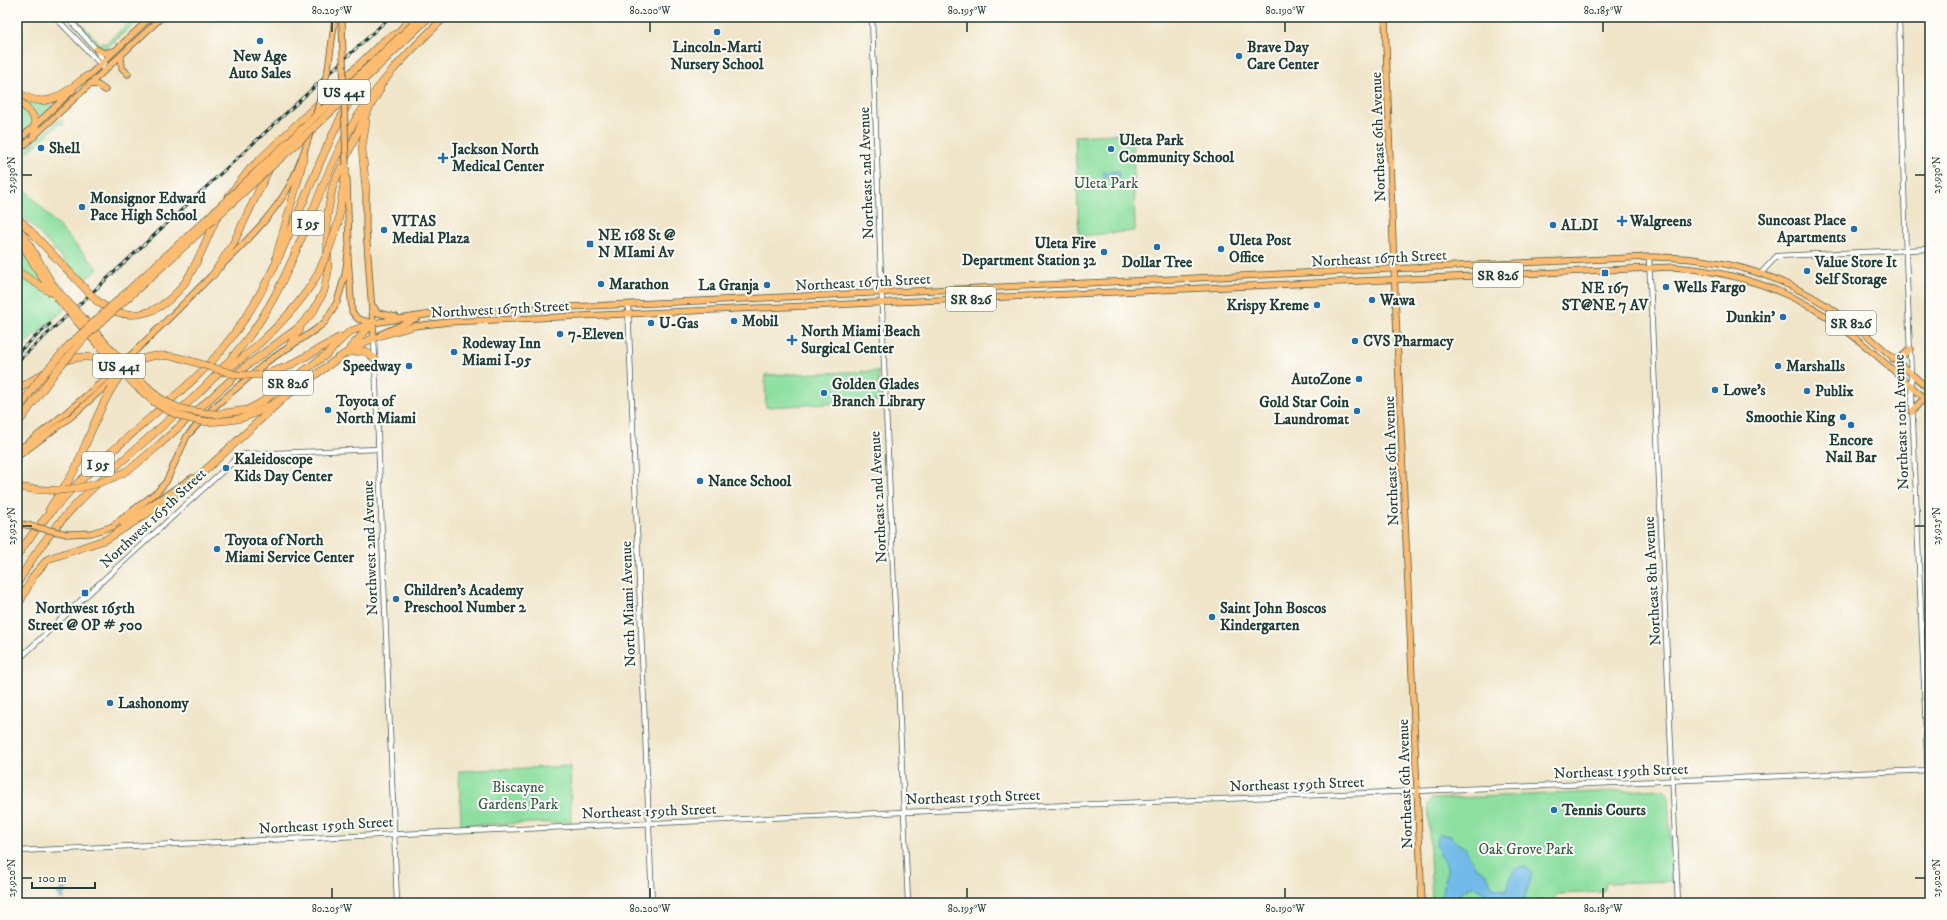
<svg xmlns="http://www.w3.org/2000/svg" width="1947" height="920" font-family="'IM FELL DW Pica',serif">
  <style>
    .green { fill: #8ddfa0; stroke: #568e6a }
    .water { fill: #71bae9; stroke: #487c8e }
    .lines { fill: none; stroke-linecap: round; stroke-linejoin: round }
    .minor-casing { stroke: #3e564a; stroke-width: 6 }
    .major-casing { stroke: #3e564a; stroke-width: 7 }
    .highway-casing { stroke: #3e564a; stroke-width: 8 }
    .minor { stroke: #fff; stroke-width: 4.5 }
    .major { stroke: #fdbc70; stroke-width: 5.5 }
    .highway { stroke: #fdbc70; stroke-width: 7 }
    .rail-casing { stroke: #1f3d34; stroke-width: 3 }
    .rail { stroke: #fdfcf7; stroke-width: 1.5; stroke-dasharray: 4.5; stroke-linecap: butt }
    .major-bridge-casing { stroke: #3e564a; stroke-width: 7; stroke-linecap: butt }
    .highway-bridge-casing { stroke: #3e564a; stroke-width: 8; stroke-linecap: butt }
    .major-bridge { stroke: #fdbc70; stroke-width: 5.5 }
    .highway-bridge { stroke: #fdbc70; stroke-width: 7 }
    .ticks { fill: none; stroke: #1f3d34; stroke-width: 1.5 }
    .poi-dot { fill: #1f6fb2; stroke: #fdfcf7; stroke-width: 1.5 }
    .labels { text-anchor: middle; stroke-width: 4; stroke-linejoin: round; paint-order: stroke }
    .shield { fill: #fdfcf7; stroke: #62766e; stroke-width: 1 }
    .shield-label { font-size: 14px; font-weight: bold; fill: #1f3d34 }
    .poi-label { font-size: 15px; font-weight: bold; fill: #1f3d34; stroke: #fdfcf7; text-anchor: start }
    .street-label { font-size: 15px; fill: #1f3d34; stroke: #fdfcf7 }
    .park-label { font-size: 15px; fill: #355d4a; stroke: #fdfcf7 }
    .neatline { fill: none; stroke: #1f3d34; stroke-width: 1.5 }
    .ticks-label { font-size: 10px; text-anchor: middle; fill: #1f3d34 }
  </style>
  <rect width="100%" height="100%" fill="#fdfcf7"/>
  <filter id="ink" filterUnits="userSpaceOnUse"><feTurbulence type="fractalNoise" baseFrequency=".025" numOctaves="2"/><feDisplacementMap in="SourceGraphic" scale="8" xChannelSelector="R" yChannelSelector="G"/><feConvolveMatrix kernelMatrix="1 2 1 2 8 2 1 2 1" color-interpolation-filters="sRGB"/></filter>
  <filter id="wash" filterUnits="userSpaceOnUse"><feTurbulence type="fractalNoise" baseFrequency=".012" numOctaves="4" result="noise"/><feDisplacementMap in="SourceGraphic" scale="16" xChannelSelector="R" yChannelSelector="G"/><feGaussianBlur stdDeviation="0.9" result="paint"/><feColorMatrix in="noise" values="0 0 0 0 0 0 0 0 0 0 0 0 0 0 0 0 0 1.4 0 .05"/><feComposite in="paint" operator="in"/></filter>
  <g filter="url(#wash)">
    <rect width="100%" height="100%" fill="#f0e5c9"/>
    <g class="green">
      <polygon points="73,17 80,17 78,20 100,44 103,42 106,44 135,17 143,17 104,50 99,48 99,46"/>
      <polygon points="18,96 35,103 53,105 38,117"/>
      <polygon points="17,102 33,121 17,138"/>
      <polygon points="60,118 63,121 63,126 60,123 28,152 26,150"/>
      <polygon points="1133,133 1135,231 1079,236 1075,136"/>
      <polygon points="17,181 98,269 83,281 17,209"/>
      <path d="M17,249C41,266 57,276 74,301L17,351Z"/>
      <polygon points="878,371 880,401 766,407 765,375"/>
      <polygon points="570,766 571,822 461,825 459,771"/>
      <polygon points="1664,789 1668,794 1672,881 1606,883 1604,892 1558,894 1554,898 1554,903 1432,903 1428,804 1432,799"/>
    </g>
    <g class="water">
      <polygon points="1119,171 1119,177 1104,178 1104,172"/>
      <path d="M1441,834L1451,836L1454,841L1465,847L1476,868C1486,870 1489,878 1493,887L1507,891L1510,878L1515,869L1521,867L1527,868L1532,874L1531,878L1523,903H1485L1486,894C1470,881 1464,888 1453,902H1442L1441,898C1442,890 1447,876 1447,869C1446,858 1428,846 1441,834Z"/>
      <polygon points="62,889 66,889 66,893 63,893 64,899 59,899 57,893 60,892"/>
    </g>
  </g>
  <g filter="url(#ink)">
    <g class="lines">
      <defs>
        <g id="minor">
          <polyline points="55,17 106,70"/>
          <polyline points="67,17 96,49 105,63"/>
          <polyline points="872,17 884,364 908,903"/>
          <polyline points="1899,17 1906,257 1930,826"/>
          <polyline points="1649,257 1678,903"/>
          <polyline points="1761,273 1777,256 1930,249"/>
          <polyline points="628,305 652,903"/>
          <polyline points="374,338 397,903"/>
          <polyline points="17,661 77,604 239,456 247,454 378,449"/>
          <polyline points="17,851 904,812 1930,770"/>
        </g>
        <g id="major">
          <polyline points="1385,17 1394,269 1422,903"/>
          <polyline points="334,26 335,17"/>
          <polyline points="96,49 104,53 113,51"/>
          <polyline points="121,56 122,68 128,74"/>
          <polyline points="85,79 151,17"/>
          <polyline points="90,84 98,85 105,90"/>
          <polyline points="17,142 73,90"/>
          <polyline points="17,152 162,17"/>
          <polyline points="366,191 366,229 374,338"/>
          <path d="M348,257L352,312L358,319L373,323L438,313L1649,257C1722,256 1790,276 1849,321C1877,342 1903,367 1930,390"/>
          <polyline points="373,306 378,313 396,317"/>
          <polyline points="381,334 417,318"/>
          <path d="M374,338L415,326L449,322L1673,267C1728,271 1780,286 1827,317C1862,340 1898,375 1930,403"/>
          <polyline points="1893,359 1900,358 1910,349"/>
          <polyline points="1912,412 1920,402 1928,401"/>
          <path d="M17,451C88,399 150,338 211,276C238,249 267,223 287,190C300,167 308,142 315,116"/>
          <polyline points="17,457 72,416 119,374"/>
          <polyline points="122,523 192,478"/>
          <polyline points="111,527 157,492 166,482 187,436 213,408 268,361 315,330 325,322 337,302 345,275 349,246 347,179"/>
          <polyline points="67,534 91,533 114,526"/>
        </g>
        <g id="highway">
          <polyline points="383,50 412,17"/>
          <path d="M17,92C47,112 63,94 87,76"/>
          <path d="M17,99C30,112 39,116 34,136"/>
          <polyline points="366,191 362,148 366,122"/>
          <polyline points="229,196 250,169 386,39 394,35"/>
          <polyline points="338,223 346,170"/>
          <polyline points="17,224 52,284 64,298"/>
          <polyline points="17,236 42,277 60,301"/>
          <polyline points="276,257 298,180 304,155"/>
          <polyline points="17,271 50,292"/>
          <polyline points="213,275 234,242 269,169"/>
          <path d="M97,301C130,327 163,313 186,281C199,261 207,237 218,215"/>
          <polyline points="81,316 115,354"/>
          <polyline points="76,320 110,358"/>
          <polyline points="290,345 300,329"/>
          <polyline points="350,348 373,323"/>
          <polyline points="349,352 365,351 375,359"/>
          <path d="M64,361C84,354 98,357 116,365"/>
          <path d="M223,372C234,366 243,357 253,349C277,328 299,306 316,277"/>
          <polyline points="262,375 289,366 340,337"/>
          <polyline points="141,381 157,396"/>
          <polyline points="135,385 153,401"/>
          <polyline points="17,390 44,373"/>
          <polyline points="217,414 247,410 262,402 327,354 349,332 373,323"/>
          <path d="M209,422C220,421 232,421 242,418C292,402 327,358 374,338"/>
          <polyline points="17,450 19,449"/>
          <polyline points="123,473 134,466 160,444 245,367 298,328 313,312 324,291 328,272 327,216 333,185 366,114 380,89"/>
          <path d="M49,510C58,494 70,481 77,465C89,438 108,381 132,364C151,351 174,355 194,362"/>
          <path d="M17,556C52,502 103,459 151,417C176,395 202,374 223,348C286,272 307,173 357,88"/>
          <path d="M17,585C69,483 176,431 244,343C293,282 310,204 346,136C371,90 407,53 445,17"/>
          <polyline points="17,607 34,575 48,559 107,539 167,501 199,476 287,395"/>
        </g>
      </defs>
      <use href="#minor" class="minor-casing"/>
      <use href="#major" class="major-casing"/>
      <use href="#highway" class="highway-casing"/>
      <use href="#minor" class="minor"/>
      <use href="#major" class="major"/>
      <use href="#highway" class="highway"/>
      <defs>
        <g id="rail">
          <polyline points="17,353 50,324"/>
          <polyline points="17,362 390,17"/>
        </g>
      </defs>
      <use href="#rail" class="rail-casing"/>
      <use href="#rail" class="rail"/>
      <defs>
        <g id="major-bridge">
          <polyline points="342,20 346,165"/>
          <polyline points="316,114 328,69 334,26"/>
          <polyline points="22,524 67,534"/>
        </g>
        <g id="highway-bridge">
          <polyline points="18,218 97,301"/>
          <polyline points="316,277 328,252 338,223"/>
          <polyline points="64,298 81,316"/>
          <polyline points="60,301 76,320"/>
          <polyline points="115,354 141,381"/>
          <polyline points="110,358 135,385"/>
          <polyline points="194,362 237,375 262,375"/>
          <path d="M157,396C175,410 196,413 217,414"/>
          <path d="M153,401C169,413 188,420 209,422"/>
          <polyline points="17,411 38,381 69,345 211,215 421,17"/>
          <polyline points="17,425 56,371 87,335 319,123 429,17"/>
          <path d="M17,487C54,494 89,490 123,473"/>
        </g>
      </defs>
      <use href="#major-bridge" class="major-bridge-casing"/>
      <use href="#highway-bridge" class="highway-bridge-casing"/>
      <use href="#major-bridge" class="major-bridge"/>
      <use href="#highway-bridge" class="highway-bridge"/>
    </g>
  </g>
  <path class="ticks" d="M332,22V32M650,22V32M967,22V32M1285,22V32M1603,22V32M22,175H32M1915,175H1925M22,526H32M1915,526H1925M22,878H32M1915,878H1925M332,888V898M650,888V898M967,888V898M1285,888V898M1603,888V898"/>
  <g class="poi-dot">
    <circle cx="717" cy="32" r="4"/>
    <circle cx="260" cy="41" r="4"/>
    <circle cx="1239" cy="56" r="4"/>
    <circle cx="41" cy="148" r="4"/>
    <circle cx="1111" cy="149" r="4"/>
    <path d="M441 152h4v4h4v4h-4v4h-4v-4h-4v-4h4z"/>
    <circle cx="82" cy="207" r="4"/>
    <path d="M1620 215h4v4h4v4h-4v4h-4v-4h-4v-4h4z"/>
    <circle cx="1553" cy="225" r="4"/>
    <circle cx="1854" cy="229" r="4"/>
    <circle cx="384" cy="230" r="4"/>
    <rect x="586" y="240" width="8" height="8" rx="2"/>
    <circle cx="1157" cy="247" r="4"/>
    <circle cx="1221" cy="249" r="4"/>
    <circle cx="1104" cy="252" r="4"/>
    <circle cx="1807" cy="271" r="4"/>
    <rect x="1601" y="269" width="8" height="8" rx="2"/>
    <circle cx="601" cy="284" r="4"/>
    <circle cx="767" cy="285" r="4"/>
    <circle cx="1666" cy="287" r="4"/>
    <circle cx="1372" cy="300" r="4"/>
    <circle cx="1317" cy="305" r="4"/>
    <circle cx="1783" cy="317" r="4"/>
    <circle cx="734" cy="321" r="4"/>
    <circle cx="651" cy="323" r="4"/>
    <circle cx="560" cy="334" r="4"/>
    <path d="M790 334h4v4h4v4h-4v4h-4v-4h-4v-4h4z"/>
    <circle cx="1355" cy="341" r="4"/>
    <circle cx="454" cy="352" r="4"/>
    <circle cx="409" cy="366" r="4"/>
    <circle cx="1778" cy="366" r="4"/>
    <circle cx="1359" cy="379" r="4"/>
    <circle cx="1715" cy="390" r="4"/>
    <circle cx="1807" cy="391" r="4"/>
    <circle cx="824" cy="393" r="4"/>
    <circle cx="328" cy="410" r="4"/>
    <circle cx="1357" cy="411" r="4"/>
    <circle cx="1843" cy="417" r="4"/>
    <circle cx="1851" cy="425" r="4"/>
    <circle cx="226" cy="468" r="4"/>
    <circle cx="700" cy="481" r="4"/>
    <circle cx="217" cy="549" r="4"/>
    <rect x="81" y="589" width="8" height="8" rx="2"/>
    <circle cx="396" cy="599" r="4"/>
    <circle cx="1212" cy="617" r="4"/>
    <circle cx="110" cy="703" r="4"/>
    <circle cx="1554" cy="810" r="4"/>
  </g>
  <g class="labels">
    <g class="shield">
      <rect x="318" y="80" width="52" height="24" rx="3"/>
      <rect x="292" y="211" width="32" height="24" rx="3"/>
      <rect x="1473" y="263" width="50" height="24" rx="3"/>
      <rect x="946" y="287" width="50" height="24" rx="3"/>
      <rect x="1826" y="311" width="50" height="24" rx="3"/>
      <rect x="93" y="354" width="52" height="24" rx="3"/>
      <rect x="263" y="371" width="50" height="24" rx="3"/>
      <rect x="82" y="452" width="32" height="24" rx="3"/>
    </g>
    <g class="shield-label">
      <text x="344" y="97">US 441</text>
      <text x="308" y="228">I 95</text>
      <text x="1498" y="280">SR 826</text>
      <text x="971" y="304">SR 826</text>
      <text x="1851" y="328">SR 826</text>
      <text x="119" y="371">US 441</text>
      <text x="288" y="388">SR 826</text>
      <text x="98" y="469">I 95</text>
    </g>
    <g class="poi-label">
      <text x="717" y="52" text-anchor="middle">Lincoln-Marti<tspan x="717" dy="17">Nursery School</tspan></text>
      <text x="1247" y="52">Brave Day<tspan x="1247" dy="17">Care Center</tspan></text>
      <text x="260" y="61" text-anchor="middle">New Age<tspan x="260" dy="17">Auto Sales</tspan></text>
      <text x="1119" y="145">Uleta Park<tspan x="1119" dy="17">Community School</tspan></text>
      <text x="49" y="153">Shell</text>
      <text x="452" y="154">Jackson North<tspan x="452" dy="17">Medical Center</tspan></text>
      <text x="90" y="203">Monsignor Edward<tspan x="90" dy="17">Pace High School</tspan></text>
      <text x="1846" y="225" text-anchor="end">Suncoast Place<tspan x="1846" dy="17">Apartments</tspan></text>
      <text x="392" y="226">VITAS<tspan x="392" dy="17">Medial Plaza</tspan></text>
      <text x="1630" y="226">Walgreens</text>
      <text x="1561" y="230">ALDI</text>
      <text x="598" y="240">NE 168 St @<tspan x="598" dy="17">N MIami Av</tspan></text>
      <text x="1229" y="245">Uleta Post<tspan x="1229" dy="17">Office</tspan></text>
      <text x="1096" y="248" text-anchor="end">Uleta Fire<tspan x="1096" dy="17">Department Station 32</tspan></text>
      <text x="1157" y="267" text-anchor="middle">Dollar Tree</text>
      <text x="1815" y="267">Value Store It<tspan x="1815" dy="17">Self Storage</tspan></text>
      <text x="609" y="289">Marathon</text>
      <text x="759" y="290" text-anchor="end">La Granja</text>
      <text x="1674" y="292">Wells Fargo</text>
      <text x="1605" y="293" text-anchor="middle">NE 167<tspan x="1605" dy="17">ST@NE 7 AV</tspan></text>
      <text x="1380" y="305">Wawa</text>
      <text x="1309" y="310" text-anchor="end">Krispy Kreme</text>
      <text x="1775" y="322" text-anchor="end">Dunkin'</text>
      <text x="742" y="326">Mobil</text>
      <text x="659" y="328">U-Gas</text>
      <text x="801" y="336">North Miami Beach<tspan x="801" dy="17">Surgical Center</tspan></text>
      <text x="568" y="339">7-Eleven</text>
      <text x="1363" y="346">CVS Pharmacy</text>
      <text x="462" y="348">Rodeway Inn<tspan x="462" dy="17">Miami I-95</tspan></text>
      <text x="401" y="371" text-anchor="end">Speedway</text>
      <text x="1786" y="371">Marshalls</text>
      <text x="1351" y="384" text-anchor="end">AutoZone</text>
      <text x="832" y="389">Golden Glades<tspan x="832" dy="17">Branch Library</tspan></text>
      <text x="1723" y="395">Lowe's</text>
      <text x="1815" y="396">Publix</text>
      <text x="336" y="406">Toyota of<tspan x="336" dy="17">North Miami</tspan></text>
      <text x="1349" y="407" text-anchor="end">Gold Star Coin<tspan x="1349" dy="17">Laundromat</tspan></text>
      <text x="1835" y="422" text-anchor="end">Smoothie King</text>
      <text x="1851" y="445" text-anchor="middle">Encore<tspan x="1851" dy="17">Nail Bar</tspan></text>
      <text x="234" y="464">Kaleidoscope<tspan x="234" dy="17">Kids Day Center</tspan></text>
      <text x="708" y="486">Nance School</text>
      <text x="225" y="545">Toyota of North<tspan x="225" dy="17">Miami Service Center</tspan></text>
      <text x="404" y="595">Children's Academy<tspan x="404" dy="17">Preschool Number 2</tspan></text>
      <text x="85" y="613" text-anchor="middle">Northwest 165th<tspan x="85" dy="17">Street @ OP # 500</tspan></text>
      <text x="1220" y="613">Saint John Boscos<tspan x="1220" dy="17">Kindergarten</tspan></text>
      <text x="118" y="708">Lashonomy</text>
      <text x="1562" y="815">Tennis Courts</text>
    </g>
    <g class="street-label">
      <text transform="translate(1378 137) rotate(-92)" y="5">Northeast 6th Avenue</text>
      <text transform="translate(866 173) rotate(-92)" y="5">Northeast 2nd Avenue</text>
      <text transform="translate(1379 258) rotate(-3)" y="5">Northeast 167th Street</text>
      <text transform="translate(863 282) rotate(-3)" y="5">Northeast 167th Street</text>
      <text transform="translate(500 309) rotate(-3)" y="5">Northwest 167th Street</text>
      <text transform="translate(1901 422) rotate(-92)" y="5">Northeast 10th Avenue</text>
      <text transform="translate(1391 461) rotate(-92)" y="5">Northeast 6th Avenue</text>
      <text transform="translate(878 497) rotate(-93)" y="5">Northeast 2nd Avenue</text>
      <text transform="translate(153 518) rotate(-43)" y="5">Northwest 165th Street</text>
      <text transform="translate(370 548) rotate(-92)" y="5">Northwest 2nd Avenue</text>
      <text transform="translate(1652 581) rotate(-93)" y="5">Northeast 8th Avenue</text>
      <text transform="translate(628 604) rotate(-92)" y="5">North Miami Avenue</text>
      <text transform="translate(1621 771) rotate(-2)" y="5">Northeast 159th Street</text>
      <text transform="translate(1297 784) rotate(-2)" y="5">Northeast 159th Street</text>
      <text transform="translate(1405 784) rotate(-92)" y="5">Northeast 6th Avenue</text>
      <text transform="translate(973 797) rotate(-2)" y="5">Northeast 159th Street</text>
      <text transform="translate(649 811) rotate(-2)" y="5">Northeast 159th Street</text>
      <text transform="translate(326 825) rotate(-3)" y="5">Northeast 159th Street</text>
    </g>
    <g class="park-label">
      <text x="1106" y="188">Uleta Park</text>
      <text x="518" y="792">Biscayne<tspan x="518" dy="17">Gardens Park</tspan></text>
      <text x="1526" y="854">Oak Grove Park</text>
    </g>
  </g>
  <rect width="1947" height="920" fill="none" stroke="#fdfcf7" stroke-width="44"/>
  <path d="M32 882v6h63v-6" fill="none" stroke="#1f3d34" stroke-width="2"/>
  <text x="38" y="882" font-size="12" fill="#1f3d34" stroke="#fdfcf7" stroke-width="3" paint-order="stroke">100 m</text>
  <rect x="22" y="22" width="1903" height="876" class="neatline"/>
  <g class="ticks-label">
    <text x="332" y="14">80.205°W</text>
    <text x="650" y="14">80.200°W</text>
    <text x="967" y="14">80.195°W</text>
    <text x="1285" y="14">80.190°W</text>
    <text x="1603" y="14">80.185°W</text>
    <text transform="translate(11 175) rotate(-90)" y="4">25.930°N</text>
    <text transform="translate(1936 175) rotate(-90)" y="4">25.930°N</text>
    <text transform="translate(11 526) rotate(-90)" y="4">25.925°N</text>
    <text transform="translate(1936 526) rotate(-90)" y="4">25.925°N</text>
    <text transform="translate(11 878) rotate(-90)" y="4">25.920°N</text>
    <text transform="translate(1936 878) rotate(-90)" y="4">25.920°N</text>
    <text x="332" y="912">80.205°W</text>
    <text x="650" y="912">80.200°W</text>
    <text x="967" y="912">80.195°W</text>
    <text x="1285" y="912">80.190°W</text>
    <text x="1603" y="912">80.185°W</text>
  </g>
</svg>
